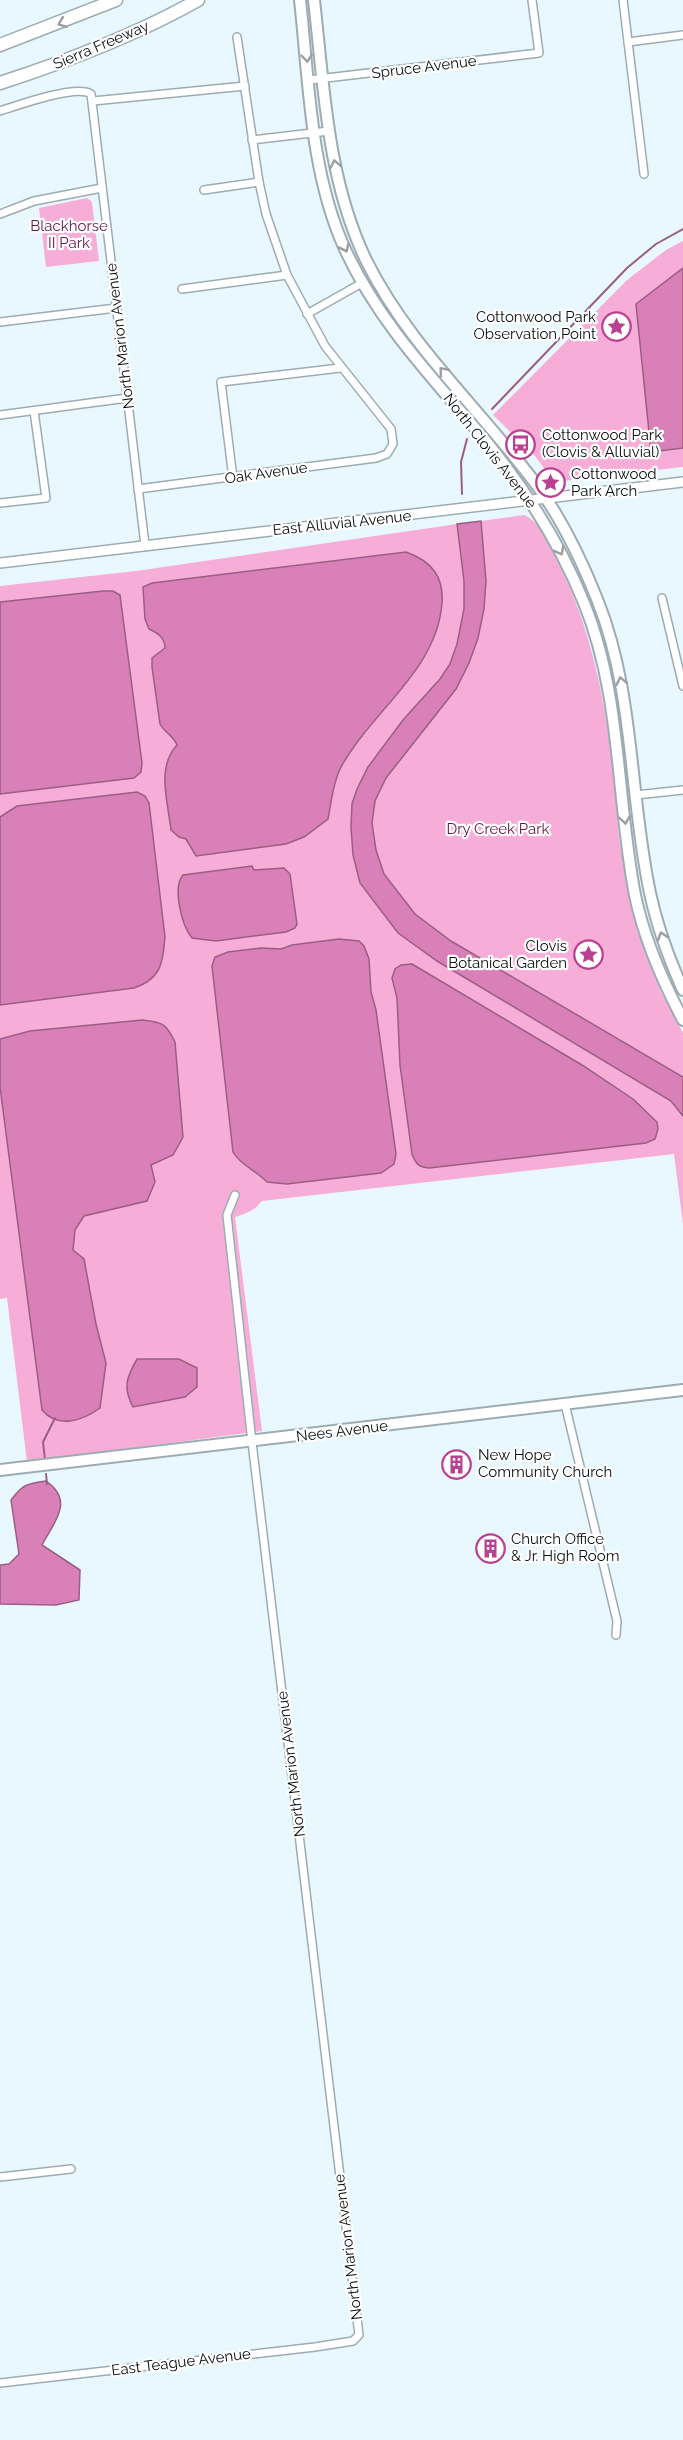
<svg xmlns="http://www.w3.org/2000/svg" width="683" height="2440" font-family="Raleway,sans-serif">
  <style>
    .green { fill: #f6aed9 }
    .water { fill: #d880b7; stroke: #9a5e85; stroke-width: 1.5 }
    .lines { fill: none; stroke-linecap: round; stroke-linejoin: round }
    .stream { stroke: #9a5e85; stroke-width: 2 }
    .minor-casing { stroke: #9dacb2; stroke-width: 10 }
    .tertiary-casing { stroke: #9dacb2; stroke-width: 12 }
    .secondary-casing { stroke: #9dacb2; stroke-width: 14 }
    .motorway-casing { stroke: #9dacb2; stroke-width: 15 }
    .minor { stroke: #fff; stroke-width: 7 }
    .tertiary { stroke: #fff; stroke-width: 9 }
    .secondary { stroke: #fff; stroke-width: 10 }
    .motorway { stroke: #fff; stroke-width: 12 }
    .oneway { stroke: #9c9e9f }
    .labels { text-anchor: middle; stroke-width: 4.5; stroke-linejoin: round; paint-order: stroke }
    .street-label { font-size: 15px; fill: #080d0f; stroke: #fff }
    .park-label { font-size: 15px; fill: #65164d; stroke: #fff }
    .poi-label { font-size: 15px; fill: #080d0f; stroke: #fff; text-anchor: start }
  </style>
  <rect width="100%" height="100%" fill="#e8f8fe"/>
  <g class="green">
    <polygon points="87,198 92,202 99,261 46,267 39,208"/>
    <polygon points="683,241 683,467 554,482 535,456 493,415 627,280 666,250"/>
    <path d="M524,515C541,522 549,545 558,562C594,635 606,706 615,786C617,806 617,825 620,845L637,930L661,992L683,1033V1077L452,941L415,914L384,874L376,850L372,823L375,801L386,778L456,689L469,663L478,638L484,609L486,580L481,521Z"/>
    <path d="M457,524L464,581V609L457,644L450,664L440,679L403,720L368,767L351,827L353,855L360,883L398,933L437,961L671,1101L683,1116V1224L674,1154L262,1201C254,1211 247,1213 235,1217L262,1431L27,1462L7,1298L0,1299V586L136,571Z"/>
  </g>
  <g class="water">
    <polygon points="683,268 683,448 651,452 636,304"/>
    <polygon points="481,521 486,581 484,609 478,638 469,663 456,689 386,778 375,801 372,823 376,850 384,874 415,914 451,941 683,1077 683,1116 671,1101 437,961 398,933 360,883 353,855 351,827 352,804 357,789 368,767 403,720 440,679 450,664 457,644 464,609 464,581 457,524"/>
    <path d="M406,552C431,561 444,576 442,603C437,671 370,712 340,769C333,784 331,803 328,819L304,837L286,844L196,856L186,839L179,837L171,830C168,801 156,768 177,745C173,735 165,733 160,724L152,667V658L165,648C165,638 158,633 149,629L145,619L143,587L152,583Z"/>
    <polygon points="103,591 113,591 120,595 142,763 141,772 134,778 0,794 0,602"/>
    <path d="M137,792L145,796L149,803L165,937C163,963 161,979 134,988L0,1005V817L17,806Z"/>
    <path d="M252,866L254,870L284,868L290,874L297,924L295,928L286,932L216,941L192,938C182,926 172,888 183,875Z"/>
    <path d="M339,939L359,941L364,946L369,959L371,992L376,1010L396,1154L394,1164L381,1173L287,1184L267,1182C257,1171 240,1165 233,1152L212,966L215,957L228,952L261,948L281,949L292,945Z"/>
    <path d="M412,964L582,1065L633,1099L657,1122L658,1129L655,1139L646,1143L429,1168C418,1167 416,1164 412,1154L400,1065L397,998L392,978L395,969L401,965Z"/>
    <path d="M142,1020C162,1022 166,1023 175,1042L183,1137L173,1155L151,1165L155,1182L147,1201L84,1216L75,1230L73,1250L84,1259L96,1324L106,1363L100,1408C82,1421 58,1429 42,1410L0,1087V1039L30,1031Z"/>
    <path d="M137,1359H179L197,1368V1387L185,1397L133,1407C123,1388 126,1378 137,1359Z"/>
    <path d="M46,1481C75,1501 54,1522 42,1545L80,1570L79,1600L56,1605L0,1604V1565L9,1564L19,1554L11,1500C23,1484 26,1484 46,1481Z"/>
  </g>
  <g class="lines">
    <g class="stream">
      <polyline points="492,409 627,268 656,244 683,229"/>
      <polyline points="462,494 461,462 467,439"/>
      <polyline points="45,1460 43,1442 55,1418"/>
      <polyline points="46,1474 47,1484"/>
    </g>
    <defs>
      <g id="minor">
        <polyline points="623,0 644,174"/>
        <polyline points="628,42 683,35"/>
        <polyline points="309,80 539,53 532,0"/>
        <polyline points="93,101 245,86"/>
        <path d="M0,111C18,105 77,84 91,94L145,545"/>
        <polyline points="252,140 329,131"/>
        <polyline points="204,190 259,182"/>
        <polyline points="0,214 34,201 102,188"/>
        <polyline points="182,289 287,275"/>
        <polyline points="307,314 362,283"/>
        <polyline points="0,322 116,308"/>
        <polyline points="0,415 127,398"/>
        <polyline points="233,478 221,382 340,368"/>
        <polyline points="138,489 376,458 387,454 393,444 391,429 325,346 287,275 266,214 259,182 237,37"/>
        <polyline points="0,503 46,498 34,411"/>
        <polyline points="662,598 683,686"/>
        <polyline points="636,795 683,790"/>
        <polyline points="565,1404 617,1621 616,1635"/>
        <polyline points="0,2177 71,2169"/>
        <polyline points="0,2383 315,2347 353,2341 359,2335 252,1442 227,1215 235,1195"/>
      </g>
      <polyline id="tertiary" points="0,563 683,482"/>
      <g id="secondary">
        <path d="M300,0C309,81 310,171 344,247C375,316 426,371 475,428C520,481 558,538 584,603C622,696 616,798 635,895C644,939 662,980 683,1020"/>
        <path d="M314,0C324,87 327,179 366,260C408,345 480,409 536,484C562,519 581,559 597,599C635,693 629,795 650,893C657,926 669,959 683,990"/>
        <polyline points="0,1470 683,1390"/>
      </g>
      <g id="motorway">
        <polyline points="0,45 116,0"/>
        <path d="M0,83C68,61 136,35 198,0"/>
      </g>
    </defs>
    <use href="#minor" class="minor-casing"/>
    <use href="#tertiary" class="tertiary-casing"/>
    <use href="#secondary" class="secondary-casing"/>
    <use href="#motorway" class="motorway-casing"/>
    <use href="#minor" class="minor"/>
    <use href="#tertiary" class="tertiary"/>
    <use href="#secondary" class="secondary"/>
    <use href="#motorway" class="motorway"/>
  </g>
  <defs><path id="oneway-chevron" d="M-2-3.5L2.5 0L-2 3.5" fill="none" stroke-width="1.6" stroke-linecap="round" stroke-linejoin="round" transform="scale(1.5)"/></defs>
  <g class="oneway">
    <use href="#oneway-chevron" transform="translate(62 23) rotate(159)"/>
    <use href="#oneway-chevron" transform="translate(307 58) rotate(84)"/>
    <use href="#oneway-chevron" transform="translate(335 164) rotate(-102)"/>
    <use href="#oneway-chevron" transform="translate(345 248) rotate(66)"/>
    <use href="#oneway-chevron" transform="translate(443 371) rotate(-130)"/>
    <use href="#oneway-chevron" transform="translate(560 551) rotate(62)"/>
    <use href="#oneway-chevron" transform="translate(621 681) rotate(-102)"/>
    <use href="#oneway-chevron" transform="translate(625 820) rotate(82)"/>
    <use href="#oneway-chevron" transform="translate(662 936) rotate(-107)"/>
  </g>
  <defs>
    <symbol id="sight-ring" viewBox="-11 -11 22 22"><circle r="9.5" fill="#fff" stroke="#ba4092" stroke-width="1.5"/><path d="M0-6L1.8-2.2L6-1.7L2.9 1.2L3.7 5.4L0 3.3L-3.7 5.4L-2.9 1.2L-6-1.7L-1.8-2.2Z" fill="#ba4092"/></symbol>
    <symbol id="bus-ring" viewBox="-11 -11 22 22"><circle r="9.5" fill="#fff" stroke="#ba4092" stroke-width="1.5"/><path d="M-5-6H5V4H4V6H2V4H-2V6H-4V4H-5ZM-3.5-4V0h7V-4ZM-3.5 1.2v1.5H-2V1.2ZM2 1.2v1.5H3.5V1.2Z" fill="#ba4092"/></symbol>
    <symbol id="building-ring" viewBox="-11 -11 22 22"><circle r="9.5" fill="#fff" stroke="#ba4092" stroke-width="1.5"/><path d="M-4-6H4V6H1V3H-1V6H-4ZM-2.5-4.3h1.7v1.8h-1.7ZM.8-4.3h1.7v1.8H.8ZM-2.5-1h1.7V.8h-1.7ZM.8-1h1.7V.8H.8Z" fill="#ba4092"/></symbol>
  </defs>
  <g fill-rule="evenodd">
    <use href="#sight-ring" x="600" y="310" width="33" height="33"/>
    <use href="#bus-ring" x="504" y="428" width="33" height="33"/>
    <use href="#sight-ring" x="534" y="466" width="33" height="33"/>
    <use href="#sight-ring" x="572" y="938" width="33" height="33"/>
    <use href="#building-ring" x="440" y="1448" width="33" height="33"/>
    <use href="#building-ring" x="474" y="1532" width="33" height="33"/>
  </g>
  <g class="labels">
    <g class="street-label">
      <text transform="translate(101 45) rotate(-23)" y="5">Sierra Freeway</text>
      <text transform="translate(424 67) rotate(-7)" y="5">Spruce Avenue</text>
      <text transform="translate(120 336) rotate(-97)" y="5">North Marion Avenue</text>
      <text transform="translate(490 451) rotate(52)" y="5">North Clovis Avenue</text>
      <text transform="translate(266 473) rotate(-8)" y="5">Oak Avenue</text>
      <text transform="translate(342 523) rotate(-6)" y="5">East Alluvial Avenue</text>
      <text transform="translate(342 1431) rotate(-7)" y="5">Nees Avenue</text>
      <text transform="translate(291 1764) rotate(-97)" y="5">North Marion Avenue</text>
      <text transform="translate(348 2247) rotate(-97)" y="5">North Marion Avenue</text>
      <text transform="translate(181 2362) rotate(-7)" y="5">East Teague Avenue</text>
    </g>
    <g class="park-label">
      <text x="69" y="231">Blackhorse<tspan x="69" dy="17">II Park</tspan></text>
      <text x="498" y="834">Dry Creek Park</text>
    </g>
    <g class="poi-label">
      <text x="596" y="322" text-anchor="end">Cottonwood Park<tspan x="596" dy="17">Observation Point</tspan></text>
      <text x="542" y="440">Cottonwood Park<tspan x="542" dy="17">(Clovis &amp; Alluvial)</tspan></text>
      <text x="571" y="479">Cottonwood<tspan x="571" dy="17">Park Arch</tspan></text>
      <text x="567" y="951" text-anchor="end">Clovis<tspan x="567" dy="17">Botanical Garden</tspan></text>
      <text x="478" y="1460">New Hope<tspan x="478" dy="17">Community Church</tspan></text>
      <text x="511" y="1544">Church Office<tspan x="511" dy="17">&amp; Jr. High Room</tspan></text>
    </g>
  </g>
</svg>
